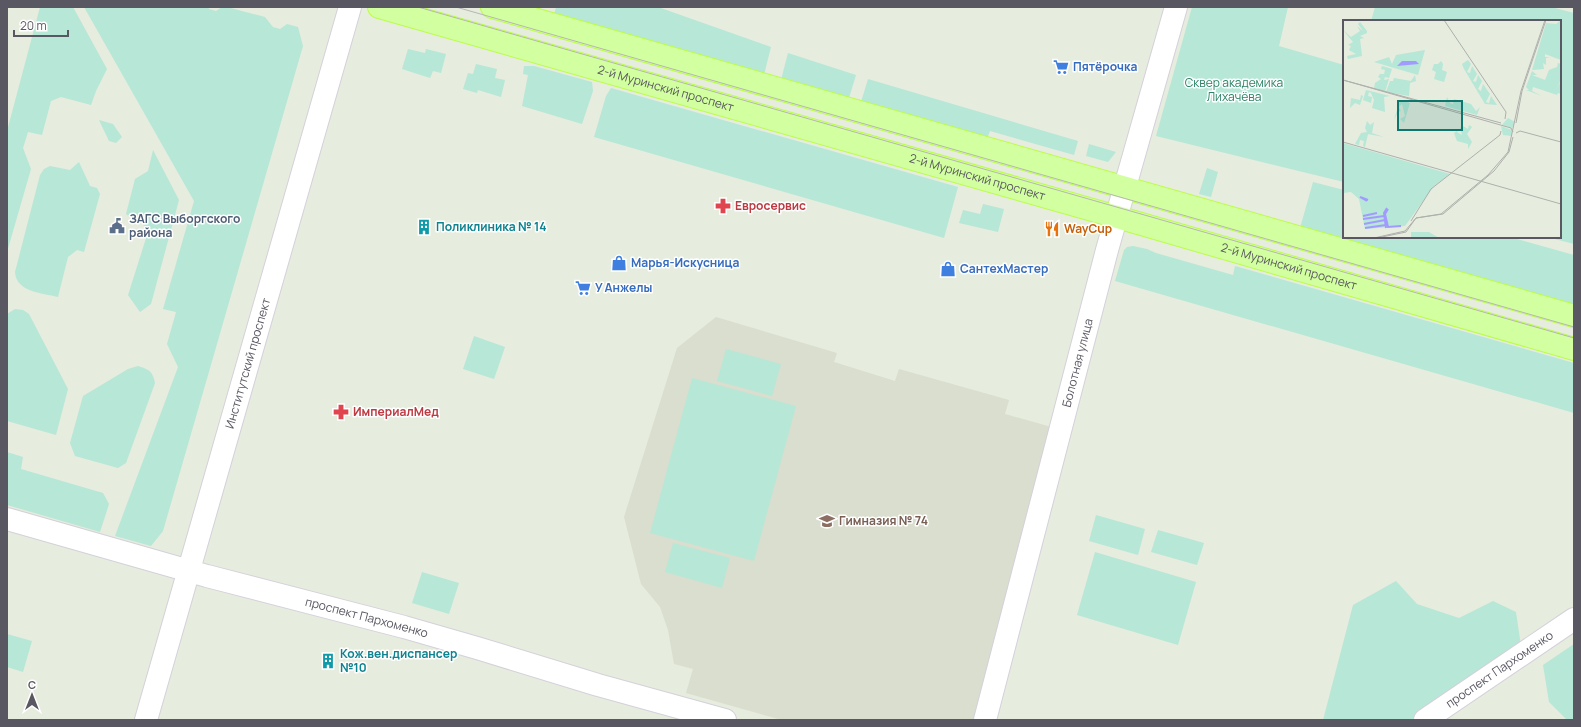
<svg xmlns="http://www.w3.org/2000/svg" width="1581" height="727" font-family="Manrope,sans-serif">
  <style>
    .education { fill: #d9dece }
    .green { fill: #b7e7d6 }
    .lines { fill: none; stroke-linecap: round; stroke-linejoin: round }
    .minor-casing { stroke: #d4d1da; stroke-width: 24 }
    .major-casing { stroke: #bcfd46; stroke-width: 24 }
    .minor { stroke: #fff; stroke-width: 22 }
    .major { stroke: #d2ffa0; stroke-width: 22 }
    .tram { stroke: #b7b6b7; stroke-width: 1 }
    .labels { text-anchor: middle; stroke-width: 3; stroke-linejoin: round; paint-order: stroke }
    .shop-label { font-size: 12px; font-weight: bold; fill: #366cbe; stroke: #fff; text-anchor: start }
    .park-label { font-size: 12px; fill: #2d8367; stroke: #fff }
    .street-label { font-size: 12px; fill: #595761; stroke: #fff }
    .health-label { font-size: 12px; font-weight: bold; fill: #be3a42; stroke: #fff; text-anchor: start }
    .service-label { font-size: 12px; font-weight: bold; fill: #4e5e75; stroke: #fff; text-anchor: start }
    .culture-label { font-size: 12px; font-weight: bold; fill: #0d838f; stroke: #fff; text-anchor: start }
    .food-label { font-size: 12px; font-weight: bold; fill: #c56008; stroke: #fff; text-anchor: start }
    .education-label { font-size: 12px; font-weight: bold; fill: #785e54; stroke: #fff; text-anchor: start }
    .inset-river { fill: none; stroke: #a29bff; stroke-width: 2 }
    .inset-road { fill: none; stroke: #aeb0ac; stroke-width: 1 }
    .view { fill: #0f766e; fill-opacity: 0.15; stroke: #0f766e; stroke-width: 2 }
    .inset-edge { fill: none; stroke: #595761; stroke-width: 2 }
  </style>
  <rect width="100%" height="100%" fill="#e6ecde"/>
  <polygon class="education" points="716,317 837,353 834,362 895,381 899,369 1009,400 1005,414 1055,428 976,720 782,720 686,693 693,669 674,664 668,630 660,607 641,584 624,517 677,348"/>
  <g class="green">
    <polygon points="40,7 73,7 107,69 96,91 91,105 61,97 51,101 42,135 28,132 23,148 31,169 7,252 7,131"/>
    <polygon points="84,7 208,7 209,9 216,11 222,7 227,7 265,17 273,27 280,29 287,24 298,27 303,46 163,531 151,546 115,536 178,367 167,344 176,312 163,309 194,201"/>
    <polygon points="556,7 658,7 771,47 764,75 554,15"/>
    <polygon points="1192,7 1288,7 1279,46 1344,65 1344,182 1156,136"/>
    <polygon points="1375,7 1551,7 1574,13 1574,244 1547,237 1560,237 1560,21 1371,21"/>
    <polygon points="408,49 425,53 426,49 446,54 441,73 433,71 430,78 402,69"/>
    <polygon points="788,53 856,75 849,98 781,80"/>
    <polygon points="476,64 497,69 495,78 505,80 501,97 478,90 477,93 463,89 468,73 473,74"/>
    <polygon points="524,66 534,66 592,82 593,91 582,124 522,106 528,75 523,74"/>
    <polygon points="868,79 1078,141 1074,155 990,131 987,139 861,102"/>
    <polygon points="611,88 958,187 944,238 594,137 606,96"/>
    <polygon points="99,120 113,124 122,137 116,143 109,141"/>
    <polygon points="1089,144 1116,152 1108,162 1086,156"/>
    <polygon points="153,150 179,200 151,304 140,312 128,295 148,232 140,220 130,217 126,214 135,179 148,171"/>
    <path d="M79,162L90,186L97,188L100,194L84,252L77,250L68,257L58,297C42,293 16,292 15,272L40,175L44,169L50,166L70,170Z"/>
    <polygon points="1207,168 1218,172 1211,197 1199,194"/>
    <polygon points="1313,182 1344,190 1344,237 1510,237 1574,255 1574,306 1300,228"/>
    <polygon points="983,204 1004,209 998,232 959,223 963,210 980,214"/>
    <polygon points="1133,246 1147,249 1156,253 1233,275 1235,266 1574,363 1574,413 1115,281 1124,250 1127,247"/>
    <polygon points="15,309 23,310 29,314 68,389 56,435 7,421 7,314"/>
    <polygon points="474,336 505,347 494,379 463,369"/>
    <polygon points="726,349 781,364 772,396 717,381"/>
    <path d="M138,366C149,369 153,372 155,383L126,463L118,468L75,456L70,443L83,396L128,369Z"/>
    <polygon points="692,378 796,406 754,561 650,533"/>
    <polygon points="7,452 23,457 21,469 103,493 109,504 100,532 7,505"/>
    <polygon points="1096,515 1145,529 1138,555 1089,541"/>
    <polygon points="1158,530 1204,543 1197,565 1151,552"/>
    <polygon points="673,543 730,558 722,588 665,572"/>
    <polygon points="1095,552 1196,582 1178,645 1077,615"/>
    <polygon points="422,572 459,583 449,614 412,603"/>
    <polygon points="1396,581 1417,604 1459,618 1493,601 1516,612 1521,646 1414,720 1323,720 1353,605"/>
    <polygon points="7,634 32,641 23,672 7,667"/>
    <polygon points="1574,644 1574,720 1567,720 1549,702 1543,665"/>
  </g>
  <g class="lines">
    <defs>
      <g id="minor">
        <path id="s1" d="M7,519L207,576L404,627L477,648L598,685L725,720"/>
        <path id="s2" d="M146,720L350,7"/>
        <path id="s3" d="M985,720L1107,250L1176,7"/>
        <path id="s4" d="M1425,720L1574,619"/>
      </g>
      <g id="major">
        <path id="s5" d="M379,7L1117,217L1574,349"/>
        <polyline points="492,7 1574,316"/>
      </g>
    </defs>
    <use href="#minor" class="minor-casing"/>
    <use href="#major" class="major-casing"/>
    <use href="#minor" class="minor"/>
    <use href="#major" class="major"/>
    <g class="tram">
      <polyline points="418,7 1574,338"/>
      <polyline points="456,7 1574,327"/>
    </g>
  </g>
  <defs>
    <symbol id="supermarket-bare" viewBox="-9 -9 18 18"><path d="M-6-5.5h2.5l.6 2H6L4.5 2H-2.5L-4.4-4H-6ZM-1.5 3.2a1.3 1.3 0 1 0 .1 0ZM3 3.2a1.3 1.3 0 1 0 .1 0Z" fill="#3f7fe0" stroke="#fff" stroke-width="2.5" paint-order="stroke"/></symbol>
    <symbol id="pharmacy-bare" viewBox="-9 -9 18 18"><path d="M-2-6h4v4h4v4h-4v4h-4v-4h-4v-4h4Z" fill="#e0444e" stroke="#fff" stroke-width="2.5" paint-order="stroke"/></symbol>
    <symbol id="civic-bare" viewBox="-9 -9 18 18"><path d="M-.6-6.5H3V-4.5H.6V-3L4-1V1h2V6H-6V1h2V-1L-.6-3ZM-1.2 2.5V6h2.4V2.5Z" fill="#5c6f8a" stroke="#fff" stroke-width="2.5" paint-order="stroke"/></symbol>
    <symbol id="building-bare" viewBox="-9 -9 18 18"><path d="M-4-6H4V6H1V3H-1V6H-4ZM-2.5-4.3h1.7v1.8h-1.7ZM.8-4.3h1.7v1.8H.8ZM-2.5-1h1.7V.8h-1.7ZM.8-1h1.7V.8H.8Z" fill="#0f9aa8" stroke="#fff" stroke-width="2.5" paint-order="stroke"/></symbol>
    <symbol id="restaurant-bare" viewBox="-9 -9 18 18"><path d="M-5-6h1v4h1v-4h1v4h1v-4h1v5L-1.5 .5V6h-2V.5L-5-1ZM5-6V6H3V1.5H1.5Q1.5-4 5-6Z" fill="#e8710a" stroke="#fff" stroke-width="2.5" paint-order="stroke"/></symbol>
    <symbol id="shop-bare" viewBox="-9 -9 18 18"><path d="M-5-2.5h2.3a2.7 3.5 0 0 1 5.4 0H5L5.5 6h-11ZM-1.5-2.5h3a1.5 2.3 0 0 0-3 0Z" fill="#3f7fe0" stroke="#fff" stroke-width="2.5" paint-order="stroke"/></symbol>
    <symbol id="school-bare" viewBox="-9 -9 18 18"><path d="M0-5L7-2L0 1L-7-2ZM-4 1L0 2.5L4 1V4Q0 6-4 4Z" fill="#8d6e63" stroke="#fff" stroke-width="2.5" paint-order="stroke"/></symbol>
  </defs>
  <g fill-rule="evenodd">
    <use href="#supermarket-bare" x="1050" y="56" width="22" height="22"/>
    <use href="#pharmacy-bare" x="712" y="195" width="22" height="22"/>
    <use href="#civic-bare" x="106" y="215" width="22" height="22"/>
    <use href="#building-bare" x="413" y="216" width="22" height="22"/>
    <use href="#restaurant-bare" x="1041" y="218" width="22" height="22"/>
    <use href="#shop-bare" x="608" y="252" width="22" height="22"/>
    <use href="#shop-bare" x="937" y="258" width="22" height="22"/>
    <use href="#supermarket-bare" x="572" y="277" width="22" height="22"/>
    <use href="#pharmacy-bare" x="330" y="401" width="22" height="22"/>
    <use href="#school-bare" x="816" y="510" width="22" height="22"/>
    <use href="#building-bare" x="317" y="650" width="22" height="22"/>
  </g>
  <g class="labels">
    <g class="shop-label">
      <text x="1073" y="71">Пятёрочка</text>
      <text x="631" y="267">Марья-Искусница</text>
      <text x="960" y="273">СантехМастер</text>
      <text x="595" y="292">У Анжелы</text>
    </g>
    <g class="park-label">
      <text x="1234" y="87">Сквер академика<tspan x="1234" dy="14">Лихачёва</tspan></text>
    </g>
    <g class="street-label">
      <text dy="4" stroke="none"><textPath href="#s5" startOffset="298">2-й Муринский проспект</textPath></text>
      <text dy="4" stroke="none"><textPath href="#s5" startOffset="622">2-й Муринский проспект</textPath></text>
      <text dy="4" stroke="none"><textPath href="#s5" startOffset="946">2-й Муринский проспект</textPath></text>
      <text dy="4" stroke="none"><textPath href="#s3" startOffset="369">Болотная улица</textPath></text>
      <text dy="4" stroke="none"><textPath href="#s2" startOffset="371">Институтский проспект</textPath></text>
      <text dy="4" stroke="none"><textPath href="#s1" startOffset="373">проспект Пархоменко</textPath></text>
      <text dy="4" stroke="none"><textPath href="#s4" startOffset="90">проспект Пархоменко</textPath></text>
    </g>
    <g class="health-label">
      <text x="735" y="210">Евросервис</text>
      <text x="353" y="416">ИмпериалМед</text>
    </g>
    <g class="service-label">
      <text x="129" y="223">ЗАГС Выборгского<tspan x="129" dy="14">района</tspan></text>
    </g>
    <g class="culture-label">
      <text x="436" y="231">Поликлиника № 14</text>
      <text x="340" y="658">Кож.вен.диспансер<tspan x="340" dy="14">№10</tspan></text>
    </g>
    <g class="food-label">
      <text x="1064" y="233">WayCup</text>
    </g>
    <g class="education-label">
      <text x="839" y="525">Гимназия № 74</text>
    </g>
  </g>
  <g transform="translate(1343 20)">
    <rect width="218" height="218" fill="#e6ecde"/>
    <path d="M218,0V40L202,34V37H207L203,38V45L200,43L201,49L189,50L203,3L213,4ZM17,2L24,11V13L17,16L21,18L17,19L19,36L5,39L4,36L13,34L6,30L8,26L5,25L10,22L0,10L8,17L17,11L14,6L20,11L15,4ZM82,30L75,55L31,42L46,37L49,44L53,35ZM125,40L128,44L124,52L127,53L129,46L134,54L130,61L133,62L135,55L139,61L135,69L138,71L140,64L147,74L143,82L146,83L148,76L154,85L142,84L121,49L119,44ZM98,41L100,44L99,50L104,52L101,62L91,59L93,52L89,50L91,44H95ZM215,43L218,44V59L214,69L218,61V74L215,73L214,75L190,67L189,71L199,76L183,70H186L183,67L189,51L194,55H189L202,60L206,50L214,47ZM39,46L49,49L46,58L42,57L41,60L46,59L42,72L31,68L32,63L38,59L35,57L37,54H41L42,50L38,49ZM72,55L73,61L67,63L66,76L43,72L47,61H50L51,58L68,61ZM23,70L47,76L41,77L42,92L29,88L31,80L28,73L26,72L25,76L29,77L28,83L20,80ZM18,75L20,76L17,85L12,83L7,88L8,78L17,80ZM104,77L107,83L110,84L111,79L128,84L133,91L137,87L134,95L102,86ZM57,80L67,83L61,103L57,99L62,96L59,84L56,87L58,91L55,92L51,100ZM165,98L172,102L169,108L159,105ZM24,101L27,105L31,102L29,113L41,117L25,114L22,127L20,126L21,121L17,120L16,125L12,124L18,113L24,112L22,108ZM126,105L129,107L124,114L129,122L125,129V124L114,121L111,113L115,110L114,112L119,115L117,108L120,106L125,109ZM158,106L169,110V116L160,115ZM0,123L107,154L91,166L62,206L22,209L16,179L8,172L0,173ZM68,212H86L96,218H68Z" fill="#b7e7d6"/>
    <path d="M59,41H73L76,44L54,46Z" fill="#a29bff"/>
    <path class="inset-river" d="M24,181L17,177L25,180M45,189L42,194L45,207L58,206M20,196L34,193M20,199L41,196M21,204L42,200M22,208L43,205M43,208L41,193L44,188"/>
    <path class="inset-road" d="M101,0L163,92L162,99M0,60L158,103M0,60L168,108L170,112M173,103L179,71L203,0M173,113L177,111L218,122M0,122L218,184M68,201L88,169L157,115L158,111M31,218L62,211L73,198L98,194L145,155L165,132L178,71L202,0M34,218L63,212L73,198L100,194L151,151L166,132L170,117"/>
    <path class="view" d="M55,81H119V110H55Z"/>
    <rect width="218" height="218" class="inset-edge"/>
  </g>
  <rect width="1581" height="727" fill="none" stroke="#595761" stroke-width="16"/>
  <g transform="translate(32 695)" stroke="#ffffff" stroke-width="3" paint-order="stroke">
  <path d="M0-3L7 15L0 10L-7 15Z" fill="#595761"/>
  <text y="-6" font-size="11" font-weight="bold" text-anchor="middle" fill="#595761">С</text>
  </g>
  <path d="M14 30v6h54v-6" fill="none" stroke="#595761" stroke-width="2"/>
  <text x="20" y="30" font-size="12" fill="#595761" stroke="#ffffff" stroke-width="3" paint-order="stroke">20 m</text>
</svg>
